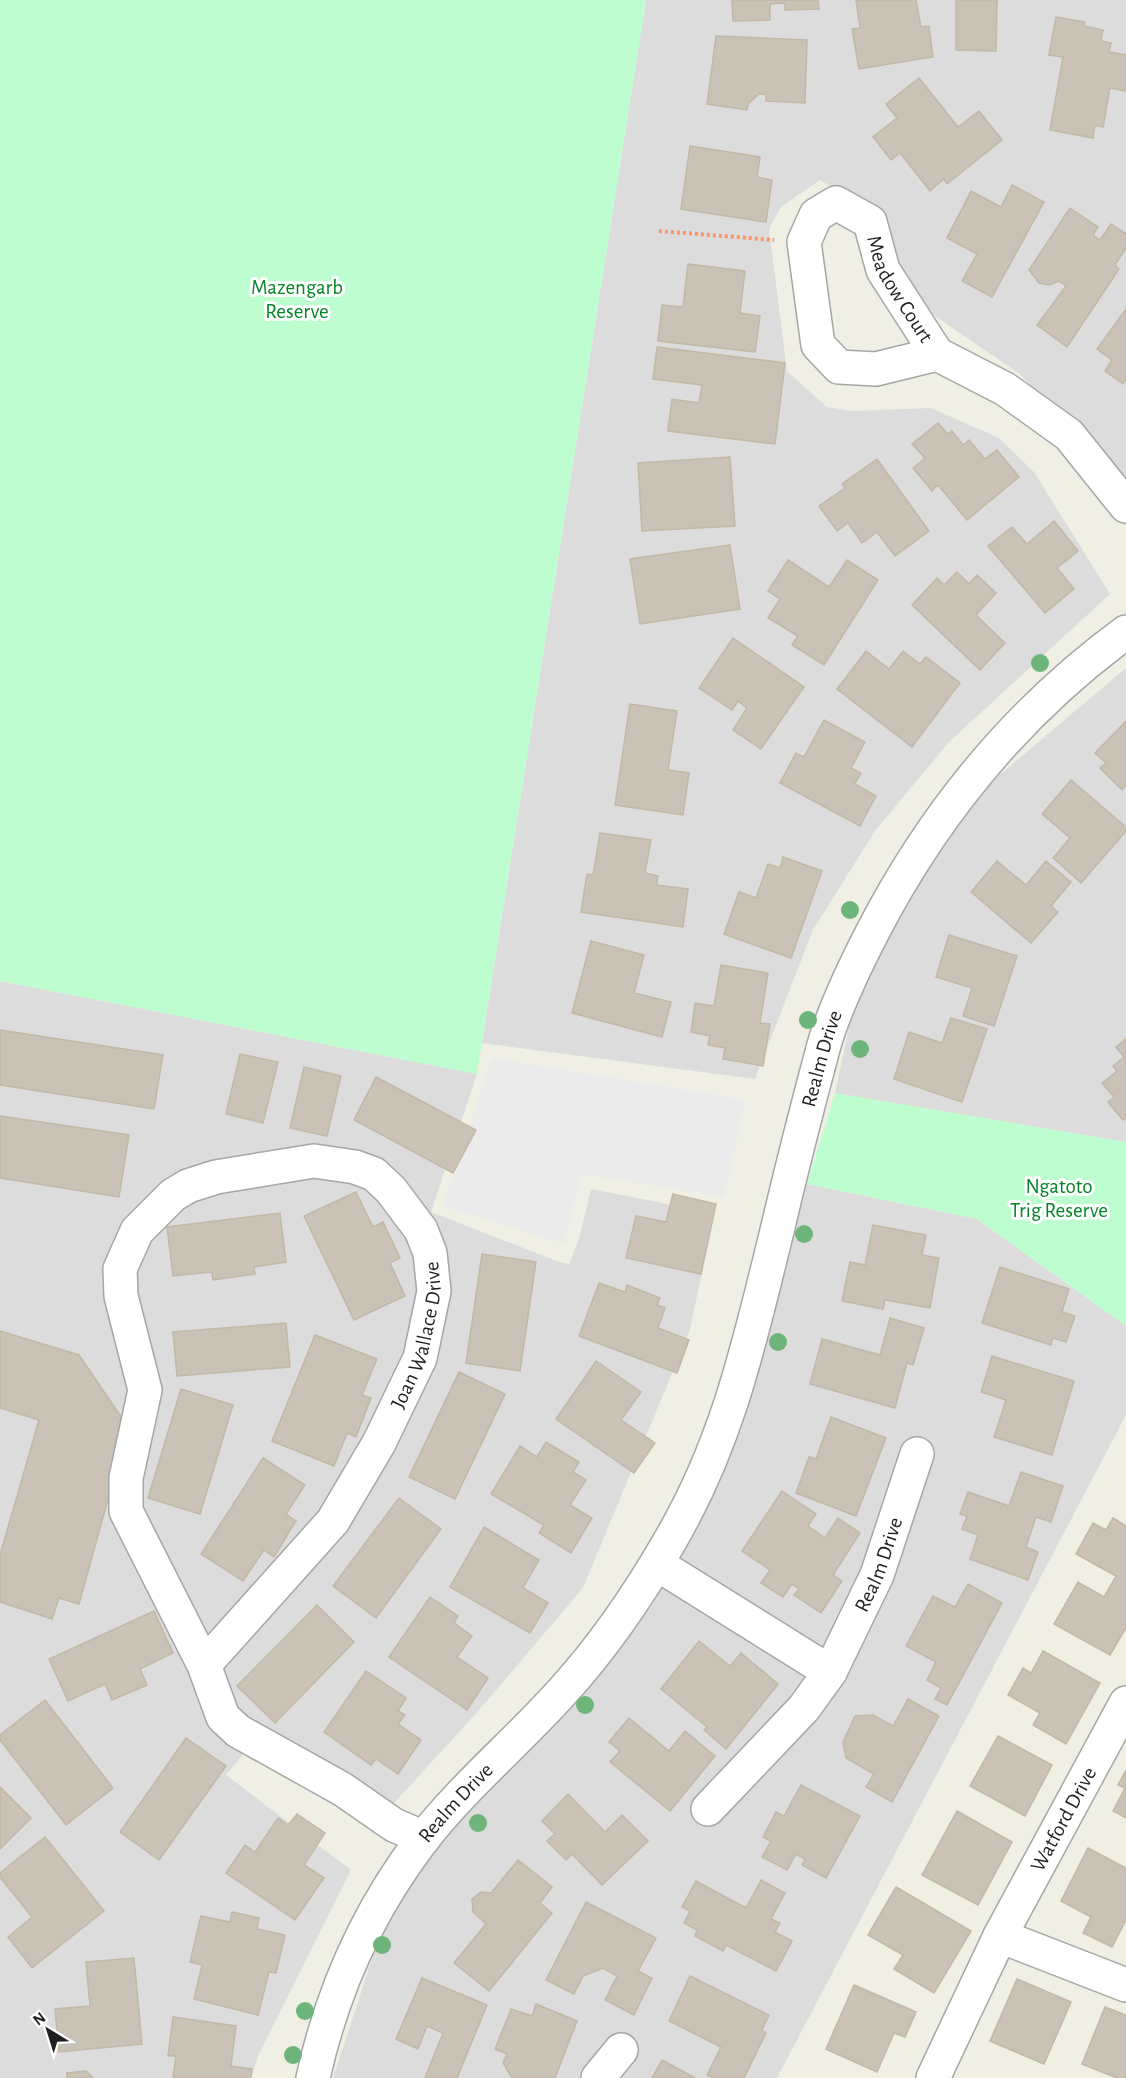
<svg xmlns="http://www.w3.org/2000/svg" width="1126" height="2078" font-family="'Alegreya Sans',sans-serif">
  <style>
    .residential { fill: #dddcdc }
    .park { fill: #befdcf }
    .parking { fill: #ebebeb }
    .building { fill: #c8c2b7; stroke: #c3b8a5; stroke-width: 1.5 }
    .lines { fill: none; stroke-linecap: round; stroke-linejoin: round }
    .street-casing { stroke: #a6a6a6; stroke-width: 36 }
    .path { stroke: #ff9366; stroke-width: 4; stroke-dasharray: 3 3; stroke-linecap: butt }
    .street { stroke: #fff; stroke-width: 33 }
    .tree { fill: #6eb57c }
    .labels { text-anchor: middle; stroke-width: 6; stroke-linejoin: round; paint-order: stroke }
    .park-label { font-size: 21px; fill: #038627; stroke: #fff }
    .street-label { font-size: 21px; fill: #1f1f1f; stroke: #fff }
  </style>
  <rect width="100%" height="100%" fill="#f0efe4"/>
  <g class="residential">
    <polygon points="646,0 1126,0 1126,491 1020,374 938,318 904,290 856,201 820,180 781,207 769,229 787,371 827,407 852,411 931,408 999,438 1034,472 1110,594 949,742 875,831 813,930 755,1079 482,1043"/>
    <polygon points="1126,668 1126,1142 835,1093 852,1013 905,904 983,789"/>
    <polygon points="0,981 477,1074 431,1212 557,1261 569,1264 578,1242 591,1189 714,1213 690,1330 583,1588 480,1709 376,1823 254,1741 226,1775 351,1870 258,2056 251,2078 0,2078"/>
    <polygon points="807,1184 977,1219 1126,1326 1126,1415 777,2078 333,2078 386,1916 473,1795 651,1607 727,1465"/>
  </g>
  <g class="park">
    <polygon points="0,0 646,0 477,1074 0,981"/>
    <polygon points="835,1093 1126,1142 1126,1326 977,1219 807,1184"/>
  </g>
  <polygon class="parking" points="492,1058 746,1100 724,1197 582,1174 564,1244 443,1206"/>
  <g class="building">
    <polygon points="732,0 818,0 819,9 785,10 785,3 770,4 770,20 733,21"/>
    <polygon points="856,0 916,0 921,27 929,26 933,57 859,69 852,29 860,28"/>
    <polygon points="956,0 997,0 996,51 956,50"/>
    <polygon points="1056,17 1085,22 1084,26 1103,30 1101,41 1111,43 1109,52 1126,55 1126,91 1110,88 1103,127 1095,125 1093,138 1050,130 1063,57 1049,55"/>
    <polygon points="716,36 807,40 805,103 766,101 766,94 759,94 748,104 747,110 707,104"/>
    <polygon points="919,78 958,127 979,111 1002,140 947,184 944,179 930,191 900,153 891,160 873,137 897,118 886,104"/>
    <polygon points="690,146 760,157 757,177 772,180 766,222 681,209"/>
    <polygon points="1012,185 1044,202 992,297 962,281 977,254 947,238 971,191 1001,207"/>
    <polygon points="1070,208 1098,227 1093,235 1100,240 1111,224 1126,234 1126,248 1115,265 1119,269 1067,347 1037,325 1066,286 1059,281 1049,285 1039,283 1029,270"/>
    <polygon points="688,264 745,271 740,313 760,316 755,352 658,341 662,305 683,307"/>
    <polygon points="1126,309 1126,379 1123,384 1105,371 1112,360 1097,349"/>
    <polygon points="657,347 785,363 775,444 668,431 672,399 699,403 702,385 653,379"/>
    <polygon points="938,423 948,434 952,431 963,445 969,440 985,459 997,450 1019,477 967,520 938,485 932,491 913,468 925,458 912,444"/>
    <polygon points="730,457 735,526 642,531 638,463"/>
    <polygon points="877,459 929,531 895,556 877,532 862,543 848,523 837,531 819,506 845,488 842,484"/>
    <polygon points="1054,521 1078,551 1057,568 1074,589 1045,613 988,546 1012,527 1027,544"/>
    <polygon points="730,545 740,609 640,624 630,559"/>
    <polygon points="788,560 829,587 847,560 878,580 824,665 792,645 798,636 768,618 780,599 768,591"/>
    <polygon points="957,572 969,584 977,575 996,593 976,615 1005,643 980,670 912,605 937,578 944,585"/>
    <polygon points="733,638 804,687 761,749 733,730 747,708 738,701 732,710 699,688"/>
    <polygon points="866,651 889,669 903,651 920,664 926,657 960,683 912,747 837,689"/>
    <polygon points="630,704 677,711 668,770 689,773 683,815 615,805"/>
    <polygon points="824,720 865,742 851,768 861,773 855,784 876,796 860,826 780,783 796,753 804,757"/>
    <polygon points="1126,721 1126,785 1122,790 1100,768 1106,763 1095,753"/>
    <polygon points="1071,780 1126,827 1126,831 1081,883 1053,858 1070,838 1042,814"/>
    <polygon points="600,833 651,840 645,873 658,876 656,885 688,889 683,927 581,912 587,874 593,875"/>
    <polygon points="783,857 822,871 791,958 724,934 739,892 756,898 768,864 780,868"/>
    <polygon points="997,861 1026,885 1046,861 1071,882 1051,906 1058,912 1031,943 971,892"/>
    <polygon points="949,935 1017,956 994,1026 963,1016 972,988 936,977"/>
    <polygon points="591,941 644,955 634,993 671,1002 662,1037 572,1013"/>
    <polygon points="721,965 768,973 760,1023 770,1024 763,1066 723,1059 725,1048 708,1045 710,1036 691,1032 695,1003 714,1006"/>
    <polygon points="951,1018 987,1029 962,1102 894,1079 909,1032 942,1043"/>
    <polygon points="0,1030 163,1055 154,1109 0,1085"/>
    <polygon points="1126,1039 1126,1118 1123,1120 1108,1102 1114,1097 1102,1083 1117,1071 1113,1066 1124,1057 1116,1047"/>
    <polygon points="240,1054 278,1062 263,1123 226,1114"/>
    <polygon points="304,1067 341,1076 327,1136 290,1128"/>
    <polygon points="376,1077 476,1130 453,1173 354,1120"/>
    <polygon points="0,1116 129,1135 119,1197 0,1178"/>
    <polygon points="356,1192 373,1227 383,1222 400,1258 390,1263 405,1296 354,1320 304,1216"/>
    <polygon points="673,1194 716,1204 701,1274 626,1258 636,1216 666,1222"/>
    <polygon points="280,1213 286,1262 254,1267 255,1274 213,1280 212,1272 173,1276 167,1227"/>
    <polygon points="873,1225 926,1235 922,1255 939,1258 930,1308 885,1300 883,1309 842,1301 850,1262 865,1265"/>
    <polygon points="482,1254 536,1262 520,1371 466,1363"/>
    <polygon points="1000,1267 1069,1289 1062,1312 1075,1316 1066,1342 1053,1338 1051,1345 982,1323"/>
    <polygon points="599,1283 625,1292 627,1285 660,1298 657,1305 665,1308 658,1328 689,1340 677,1373 579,1336"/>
    <polygon points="890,1318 924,1328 913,1365 907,1363 895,1408 810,1384 822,1339 880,1355"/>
    <polygon points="286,1323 290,1367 177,1376 173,1332"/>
    <polygon points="0,1331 79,1355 128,1427 79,1604 59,1598 52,1619 0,1602 0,1555 39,1420 0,1408"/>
    <polygon points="315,1335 377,1359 362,1395 371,1398 356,1437 347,1433 334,1466 272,1441"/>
    <polygon points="992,1356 1074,1381 1052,1455 994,1437 1006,1400 981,1392"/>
    <polygon points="596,1361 641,1392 621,1420 655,1443 634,1473 556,1419"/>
    <polygon points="459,1372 505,1394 455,1499 409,1477"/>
    <polygon points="181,1389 233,1405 200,1514 148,1498"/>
    <polygon points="831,1417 886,1438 856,1516 796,1493 809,1457 816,1459"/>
    <polygon points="546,1442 579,1462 573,1472 586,1480 570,1505 592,1518 571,1553 539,1533 544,1525 491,1494 520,1446 537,1457"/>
    <polygon points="263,1458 305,1485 286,1514 296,1521 274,1557 264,1550 243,1581 201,1554"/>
    <polygon points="1021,1472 1063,1486 1051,1522 1036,1517 1026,1547 1038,1552 1028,1580 970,1559 978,1535 962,1529 967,1516 960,1514 968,1492 1009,1506"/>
    <polygon points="782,1491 816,1514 808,1526 825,1538 838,1518 860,1533 833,1575 842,1581 821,1613 794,1595 799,1589 792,1584 783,1597 761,1583 770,1570 742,1551"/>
    <polygon points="399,1498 441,1529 376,1618 333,1586"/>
    <polygon points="1113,1518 1126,1526 1126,1628 1110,1655 1054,1624 1078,1582 1104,1597 1116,1576 1076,1554 1093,1523 1106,1530"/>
    <polygon points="484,1527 539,1560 523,1588 548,1603 530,1633 450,1587"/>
    <polygon points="968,1584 1002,1603 947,1705 935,1699 941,1688 927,1680 936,1662 906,1646 933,1596 955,1607"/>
    <polygon points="430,1597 458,1616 454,1623 472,1636 457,1657 488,1678 467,1710 389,1657"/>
    <polygon points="317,1605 354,1642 275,1723 237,1686"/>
    <polygon points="154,1611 173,1653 140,1669 147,1685 112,1700 105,1684 68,1701 49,1659"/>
    <polygon points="699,1641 730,1666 741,1653 778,1684 726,1749 704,1730 707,1727 661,1689"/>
    <polygon points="1043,1651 1100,1683 1066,1744 1033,1725 1040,1713 1008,1695 1023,1668 1031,1673"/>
    <polygon points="366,1671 406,1698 398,1711 405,1715 398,1724 421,1740 398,1774 376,1759 371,1765 324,1732"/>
    <polygon points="908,1699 939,1716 892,1802 866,1787 874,1774 846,1758 843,1742 855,1716 873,1715 893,1726"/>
    <polygon points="45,1700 113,1788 66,1825 0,1740 0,1735"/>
    <polygon points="629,1718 669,1751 685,1731 715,1756 670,1811 610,1762 620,1751 609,1742"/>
    <polygon points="998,1736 1052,1765 1025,1816 970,1786"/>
    <polygon points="186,1738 226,1766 159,1860 120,1832"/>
    <polygon points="1126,1770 1126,1818 1113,1811 1125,1788 1118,1785"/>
    <polygon points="801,1785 860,1816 826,1878 802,1865 805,1859 796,1854 787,1870 762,1857 771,1841 763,1837 776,1812 784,1816"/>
    <polygon points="0,1787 31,1818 0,1849"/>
    <polygon points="568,1794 605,1832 622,1815 648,1841 602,1885 572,1854 566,1860 547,1841 555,1834 542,1821"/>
    <polygon points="957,1811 1012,1842 978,1905 922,1875"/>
    <polygon points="297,1814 325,1833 304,1865 324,1878 295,1920 226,1873 245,1845 255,1852 278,1818 288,1825"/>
    <polygon points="45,1837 104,1911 32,1968 8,1937 32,1917 0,1877 0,1873"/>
    <polygon points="1088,1848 1126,1868 1126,1920 1112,1947 1083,1933 1091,1917 1061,1901"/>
    <polygon points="518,1860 552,1887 540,1903 552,1913 489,1991 454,1963 486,1924 473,1912 472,1899 481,1892 491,1893"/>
    <polygon points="761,1880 785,1893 771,1919 780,1923 775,1932 792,1941 776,1971 726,1945 723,1951 695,1936 697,1930 684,1923 690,1911 682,1907 696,1881 746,1908"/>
    <polygon points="896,1887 971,1931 934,1993 894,1969 903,1955 868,1935"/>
    <polygon points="586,1902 656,1938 638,1971 652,1978 634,2015 605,2000 617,1976 603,1968 583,1976 574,1994 546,1980"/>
    <polygon points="232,1912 259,1918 257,1929 285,1935 276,1973 269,1972 258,2015 194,1999 202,1965 190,1962 201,1916 230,1922"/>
    <polygon points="134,1958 142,2044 59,2052 55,2009 90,2006 86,1962"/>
    <polygon points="690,1976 769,2015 762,2030 766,2033 744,2078 714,2078 707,2075 721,2047 669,2021"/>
    <polygon points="422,1978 487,2005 457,2078 425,2078 443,2033 427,2026 418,2049 396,2039"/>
    <polygon points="1017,1979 1071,2002 1044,2064 990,2041"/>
    <polygon points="854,1985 916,2012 905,2037 894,2033 877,2072 826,2049"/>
    <polygon points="536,2004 577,2021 555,2078 512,2078 503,2063 507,2054 495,2049 511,2009 532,2016"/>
    <polygon points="1105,2007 1126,2015 1126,2078 1117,2078 1082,2064"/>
    <polygon points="173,2017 236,2026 231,2066 252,2069 251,2078 173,2078 176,2056 168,2056"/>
    <polygon points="662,2060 695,2078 652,2078"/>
    <polygon points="86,2071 93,2078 67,2078 67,2073"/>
  </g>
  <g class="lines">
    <defs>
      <g id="street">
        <path id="s1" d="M937,354L876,369L839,367L818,345L804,242L816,215L836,203L870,222L883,270L937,354L1005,389L1069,435L1126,506"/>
        <polyline points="657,1564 830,1672"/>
        <path id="s2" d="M204,1665L333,1521L379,1443L420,1358L434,1291L430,1253L421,1230L391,1190L374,1174L355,1167L314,1161L216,1177L188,1186L173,1195L137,1231L120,1269L121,1296L145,1390L126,1478V1511L204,1665L223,1717L238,1731L342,1789L394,1825L424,1838"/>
        <path id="s3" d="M708,1809L804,1708L830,1672L877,1575L917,1454"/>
        <polyline points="1000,1936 1126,1985"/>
        <path id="s4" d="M313,2078C332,1991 368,1911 422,1840C463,1787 517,1742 562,1692C604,1646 640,1593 671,1539C728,1441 749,1344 776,1235C791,1171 807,1108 824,1045C835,1007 853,970 871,935C932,816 1017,712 1126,632"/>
        <polyline points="598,2078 621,2050"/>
        <path id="s5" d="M933,2078L1000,1936L1126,1703"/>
      </g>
    </defs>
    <use href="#street" class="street-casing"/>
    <polyline class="path" points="659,231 774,240"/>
    <use href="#street" class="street"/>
  </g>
  <g class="tree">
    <circle cx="1040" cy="663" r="9"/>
    <circle cx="850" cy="910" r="9"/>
    <circle cx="808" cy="1020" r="9"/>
    <circle cx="860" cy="1049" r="9"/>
    <circle cx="804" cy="1234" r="9"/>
    <circle cx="778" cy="1342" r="9"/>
    <circle cx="585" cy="1705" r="9"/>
    <circle cx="478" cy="1823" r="9"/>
    <circle cx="382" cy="1945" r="9"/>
    <circle cx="305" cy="2011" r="9"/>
    <circle cx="293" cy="2055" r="9"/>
  </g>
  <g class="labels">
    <g class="park-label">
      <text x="297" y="294">Mazengarb<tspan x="297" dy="24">Reserve</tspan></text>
      <text x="1059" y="1193">Ngatoto<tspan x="1059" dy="24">Trig Reserve</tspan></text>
    </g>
    <g class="street-label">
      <text dy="7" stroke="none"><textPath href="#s1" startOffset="400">Meadow Court</textPath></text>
      <text dy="7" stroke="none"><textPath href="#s4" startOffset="1161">Realm Drive</textPath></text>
      <text dy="7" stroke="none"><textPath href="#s2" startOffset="400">Joan Wallace Drive</textPath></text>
      <text dy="7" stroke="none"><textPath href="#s3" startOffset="302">Realm Drive</textPath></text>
      <text dy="7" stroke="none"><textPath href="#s4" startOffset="314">Realm Drive</textPath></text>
      <text dy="7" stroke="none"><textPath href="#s5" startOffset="290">Watford Drive</textPath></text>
    </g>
  </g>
  <g transform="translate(48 2030) rotate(322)" stroke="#ffffff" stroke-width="4.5" paint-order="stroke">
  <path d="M0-4.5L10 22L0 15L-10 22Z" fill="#1f1f1f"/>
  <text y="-9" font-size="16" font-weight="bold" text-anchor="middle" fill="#1f1f1f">N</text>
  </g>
</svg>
